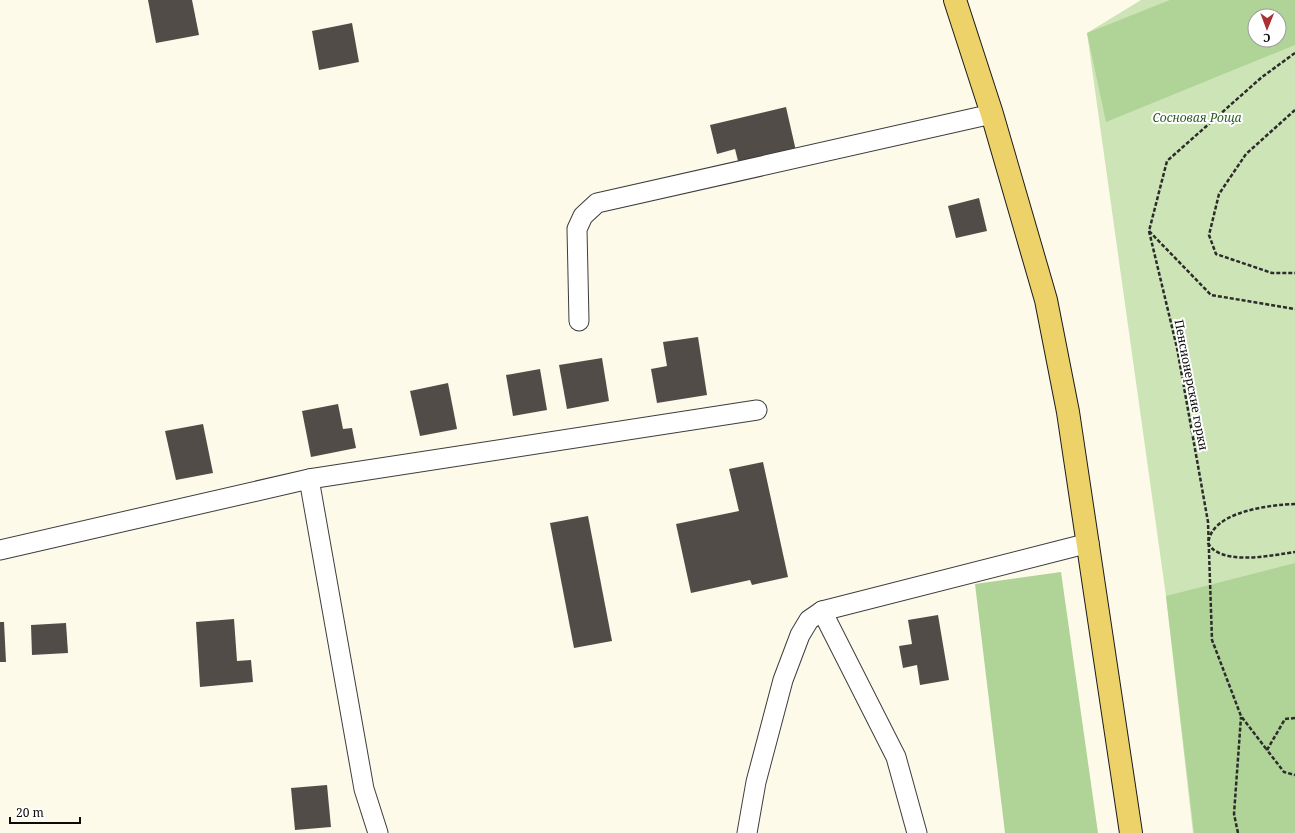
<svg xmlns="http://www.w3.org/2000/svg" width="1295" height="833" font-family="'Noto Serif',serif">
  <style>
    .green { fill: #cde4b6; fill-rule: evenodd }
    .forest { fill: #b0d397; fill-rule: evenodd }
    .building { fill: #524c48 }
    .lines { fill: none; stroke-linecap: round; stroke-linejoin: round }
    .minor-casing { stroke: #3d3d3d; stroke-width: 21 }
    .primary-casing { stroke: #1b1b1b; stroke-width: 24 }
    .path { stroke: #2c2c2c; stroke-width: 2.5; stroke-dasharray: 4 2; stroke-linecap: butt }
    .minor { stroke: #fff; stroke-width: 19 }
    .primary { stroke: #edd169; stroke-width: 22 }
    .labels { text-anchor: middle; stroke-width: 4; stroke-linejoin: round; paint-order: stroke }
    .park-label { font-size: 12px; font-style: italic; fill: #2b5b21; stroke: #fff }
    .street-label { font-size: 12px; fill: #0a0a0a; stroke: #fff }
  </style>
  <rect width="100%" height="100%" fill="#fdfae9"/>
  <path class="green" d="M1141,0H1295V833H1193L1166,596L1087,33ZM1255,16H1279V40H1255Z"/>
  <g class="forest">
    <path d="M1170,0H1295V45L1106,122L1087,33ZM1255,16H1279V40H1255Z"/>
    <polygon points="1295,563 1295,833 1194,833 1166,596"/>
    <polygon points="1061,572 1098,833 1005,833 975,584"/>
  </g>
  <g class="building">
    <polygon points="148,0 192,0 199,35 156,43"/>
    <polygon points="352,23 359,62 319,70 312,31"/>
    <polygon points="786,107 796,151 739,165 735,149 717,154 710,125"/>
    <polygon points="979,198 987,231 956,238 948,206"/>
    <polygon points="698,337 707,395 657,403 651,369 667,366 663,342"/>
    <polygon points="602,358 609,401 567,409 559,365"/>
    <polygon points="540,369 547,410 513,416 506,375"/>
    <polygon points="448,383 457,429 420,436 410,391"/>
    <polygon points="338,404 343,429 352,428 356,448 311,457 302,411"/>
    <polygon points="203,424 213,473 176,480 165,431"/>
    <polygon points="763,462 788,577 752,585 750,580 691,593 676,524 739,511 729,469"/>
    <polygon points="588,516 612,641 574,648 550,523"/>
    <polygon points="938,615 949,680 920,685 917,665 903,668 899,646 912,644 908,620"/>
    <polygon points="234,619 237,661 251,660 253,682 200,687 196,622"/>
    <polygon points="0,622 4,622 6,662 0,662"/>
    <polygon points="66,623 68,653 32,655 31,625"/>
    <polygon points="327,785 331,827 295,830 291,788"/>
  </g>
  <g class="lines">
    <defs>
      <g id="minor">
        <polyline points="579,321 577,229 583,216 597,203 992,114"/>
        <polyline points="309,479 364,789 378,833"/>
        <polyline points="0,550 309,479 757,410"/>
        <polyline points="822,611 896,757 917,833"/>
        <polyline points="747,833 756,782 783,680 800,635 809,620 822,611 1089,543"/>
      </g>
      <polyline id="primary" points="955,0 992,114 1046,300 1068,412 1131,833"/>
    </defs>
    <use href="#minor" class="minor-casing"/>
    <use href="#primary" class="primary-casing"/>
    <g class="path">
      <polyline points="1295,53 1262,77 1167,161 1149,231 1211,295 1295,309"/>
      <polyline points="1295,110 1246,154 1219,194 1209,235 1216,254 1272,273 1295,273"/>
      <polyline points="1149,231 1177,348 1208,522 1212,640 1241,716 1267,750"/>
      <path d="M1295,504C1271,505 1226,510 1212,532C1210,535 1209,539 1208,543C1210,546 1212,549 1214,550C1234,564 1273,555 1295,552"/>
      <polyline points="1295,718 1285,719 1267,750 1284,772 1295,775"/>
      <polyline points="1238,833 1234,814 1241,717"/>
    </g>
    <use href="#minor" class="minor"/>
    <use href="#primary" class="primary"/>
  </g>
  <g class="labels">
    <g class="park-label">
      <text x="1197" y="122">Сосновая Роща</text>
    </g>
    <g class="street-label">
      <text transform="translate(1191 385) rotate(79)" y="4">Пенсионерские горки</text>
    </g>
  </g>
  <g transform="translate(1267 28) rotate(181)"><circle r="19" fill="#ffffff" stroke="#9d9d9d"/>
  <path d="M0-3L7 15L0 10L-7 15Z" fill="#ae2f31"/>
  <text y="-6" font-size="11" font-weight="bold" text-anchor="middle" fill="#0a0a0a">С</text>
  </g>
  <path d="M10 817v6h70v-6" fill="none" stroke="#0a0a0a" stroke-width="2"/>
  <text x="16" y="817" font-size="12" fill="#0a0a0a" stroke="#ffffff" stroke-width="3" paint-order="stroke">20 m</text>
</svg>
